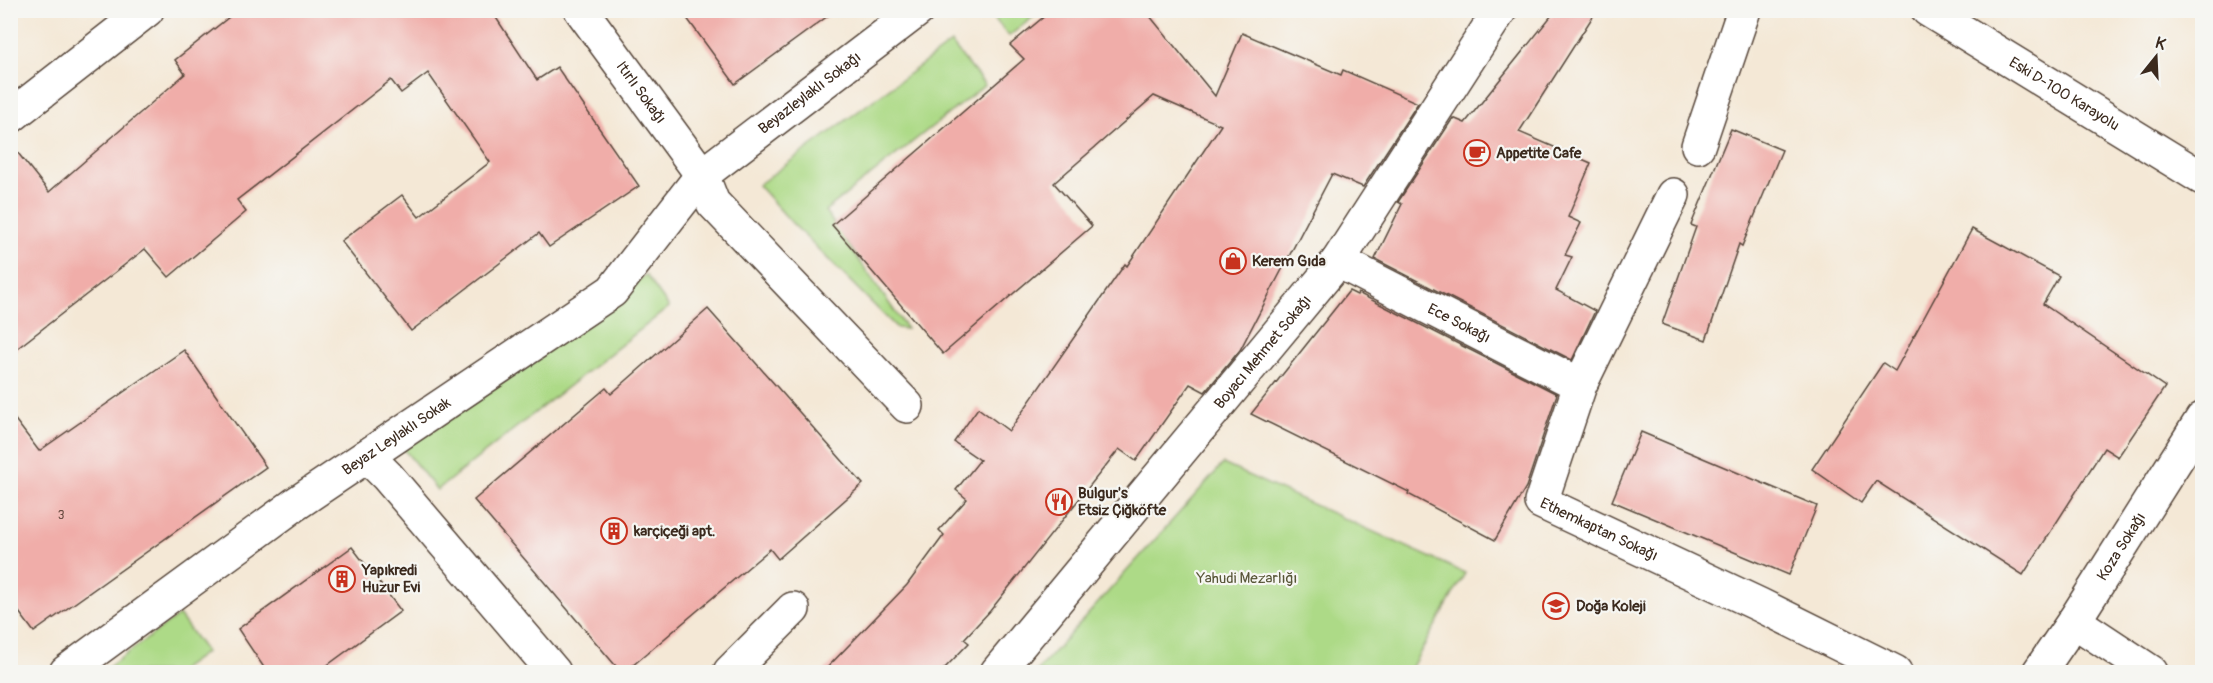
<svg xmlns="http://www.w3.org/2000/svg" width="2213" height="683" font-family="Pangolin,sans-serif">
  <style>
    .green { fill: #adda87; stroke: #748252; stroke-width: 1.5 }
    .building { fill: #f0ada9 }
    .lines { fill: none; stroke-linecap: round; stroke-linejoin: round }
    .minor-casing { stroke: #57463a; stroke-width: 36 }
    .highway-casing { stroke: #57463a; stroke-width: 36 }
    .minor { stroke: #fff; stroke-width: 33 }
    .highway { stroke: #fff; stroke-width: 33 }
    .labels { text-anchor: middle; stroke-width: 4.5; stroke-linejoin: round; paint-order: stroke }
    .number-label { font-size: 12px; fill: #684b41 }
    .street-label { font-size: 15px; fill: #3b2a1e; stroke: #f6f6f2 }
    .poi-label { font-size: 15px; font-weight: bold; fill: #3b2a1e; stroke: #f6f6f2; text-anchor: start }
    .park-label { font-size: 15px; fill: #585638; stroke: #f6f6f2 }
  </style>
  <rect width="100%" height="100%" fill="#f6f6f2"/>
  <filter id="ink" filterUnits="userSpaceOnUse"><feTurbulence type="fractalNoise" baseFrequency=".0167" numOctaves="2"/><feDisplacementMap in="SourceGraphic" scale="12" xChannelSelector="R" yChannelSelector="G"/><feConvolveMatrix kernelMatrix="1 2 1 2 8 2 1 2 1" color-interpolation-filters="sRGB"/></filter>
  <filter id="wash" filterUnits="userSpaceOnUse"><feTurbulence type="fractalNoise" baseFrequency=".008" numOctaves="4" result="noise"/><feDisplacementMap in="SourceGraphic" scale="24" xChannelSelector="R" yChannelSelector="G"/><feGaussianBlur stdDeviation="1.35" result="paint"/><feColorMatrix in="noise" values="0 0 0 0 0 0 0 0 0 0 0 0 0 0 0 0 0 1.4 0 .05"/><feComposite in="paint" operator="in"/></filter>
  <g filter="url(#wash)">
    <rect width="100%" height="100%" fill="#f4e8d6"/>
    <g class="green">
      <polygon points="988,11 1041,11 1009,36"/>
      <polygon points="951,43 985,85 825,211 907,329 897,328 792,223 758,185"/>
      <polygon points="646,275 669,307 437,490 397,441"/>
      <polygon points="1223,464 1465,573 1409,672 1036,672"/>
      <polygon points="179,615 206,652 178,672 102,672"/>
    </g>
    <g id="blocks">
      <g class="building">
        <polygon points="238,10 491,10 537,80 557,67 639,186 549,247 539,233 411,331 341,241 402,195 419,217 490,162 428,73 401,93 391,80 237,200 246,212 169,277 145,249 10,354 10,143 49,192 185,74 175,60"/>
        <polygon points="681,10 836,10 735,84"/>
        <polygon points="1052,10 1145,10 1215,96 1242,33 1341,75 1343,70 1418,103 1363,187 1332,174 1240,350 1205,392 1190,384 1136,461 1119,449 990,611 964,639 969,643 941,672 823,672 907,585 944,535 939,530 967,499 956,490 980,460 954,442 978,408 1009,431 1125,264 1127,266 1221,125 1154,96 1054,183 1092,226 943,354 832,225 1024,59 1010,45"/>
        <polygon points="1556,10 1597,10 1519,132 1591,163 1568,217 1581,223 1565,255 1572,257 1556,290 1595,311 1572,360 1375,259 1402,204 1398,202 1453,118 1465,123"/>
        <polygon points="1731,129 1782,150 1742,246 1739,244 1706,340 1662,324 1696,227 1691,225"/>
        <polygon points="1972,229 2059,276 2043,304 2165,387 2118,457 2104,448 2023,575 1876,481 1861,503 1812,469 1883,363 1895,371"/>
        <polygon points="1349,291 1357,295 1358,293 1557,394 1526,487 1495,540 1408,494 1409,492 1251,414"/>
        <polygon points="708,309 863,484 778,559 770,549 625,672 621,672 474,500 606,388 611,394"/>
        <polygon points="184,350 266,467 34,632 10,600 10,413 39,451"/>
        <polygon points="1641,432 1817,506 1789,575 1612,501"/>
        <polygon points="352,547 401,611 318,672 267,672 238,629"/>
      </g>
    </g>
  </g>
  <g filter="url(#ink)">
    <use href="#blocks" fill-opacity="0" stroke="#57463a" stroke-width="1.5"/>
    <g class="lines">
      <defs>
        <g id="minor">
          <path id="s1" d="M581,10L702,175L713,203L907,406"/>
          <polyline points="10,117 147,10"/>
          <polyline points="1698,146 1744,10"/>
          <path id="s2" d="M1673,195L1580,385L1541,502L1760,605L1895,672"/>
          <path id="s3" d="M1338,261L1580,385"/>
          <polyline points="367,456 387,476 554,672"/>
          <polyline points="2074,621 2151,672"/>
          <path id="s4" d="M66,672L294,505L612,291L702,175L918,10"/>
          <polyline points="730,672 793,609"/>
          <path id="s5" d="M997,672L1338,261L1500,10"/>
          <path id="s6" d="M2039,672L2074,621L2202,419"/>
        </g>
        <g id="highway">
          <path id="s7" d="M1928,10L2202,178"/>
        </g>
      </defs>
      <use href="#minor" class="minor-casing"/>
      <use href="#highway" class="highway-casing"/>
      <use href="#minor" class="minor"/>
      <use href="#highway" class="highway"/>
    </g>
  </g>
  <defs>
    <symbol id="cafe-ring" viewBox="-11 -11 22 22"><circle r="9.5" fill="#f6f6f2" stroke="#c8321e" stroke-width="1.5"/><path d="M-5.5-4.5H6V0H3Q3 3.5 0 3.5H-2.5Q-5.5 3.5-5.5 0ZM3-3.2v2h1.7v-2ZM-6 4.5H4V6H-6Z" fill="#c8321e"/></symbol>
    <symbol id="shop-ring" viewBox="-11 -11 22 22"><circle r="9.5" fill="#f6f6f2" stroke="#c8321e" stroke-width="1.5"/><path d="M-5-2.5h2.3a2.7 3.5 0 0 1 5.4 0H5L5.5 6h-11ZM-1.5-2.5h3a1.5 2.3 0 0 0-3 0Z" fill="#c8321e"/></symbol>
    <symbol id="restaurant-ring" viewBox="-11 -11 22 22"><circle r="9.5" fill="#f6f6f2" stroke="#c8321e" stroke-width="1.5"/><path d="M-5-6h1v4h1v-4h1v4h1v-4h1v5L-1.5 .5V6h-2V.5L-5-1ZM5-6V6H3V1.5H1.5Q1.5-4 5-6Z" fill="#c8321e"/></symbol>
    <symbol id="building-ring" viewBox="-11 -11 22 22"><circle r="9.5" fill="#f6f6f2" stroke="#c8321e" stroke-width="1.5"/><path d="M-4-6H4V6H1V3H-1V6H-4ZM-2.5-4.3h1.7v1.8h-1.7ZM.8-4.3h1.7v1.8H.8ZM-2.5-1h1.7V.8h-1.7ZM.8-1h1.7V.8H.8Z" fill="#c8321e"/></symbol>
    <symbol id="school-ring" viewBox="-11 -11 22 22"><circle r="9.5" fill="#f6f6f2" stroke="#c8321e" stroke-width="1.5"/><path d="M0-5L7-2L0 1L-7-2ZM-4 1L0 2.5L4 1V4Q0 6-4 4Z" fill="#c8321e"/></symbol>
  </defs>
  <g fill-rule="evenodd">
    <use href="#cafe-ring" x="1462" y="138" width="30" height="30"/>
    <use href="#shop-ring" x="1218" y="246" width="30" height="30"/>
    <use href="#restaurant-ring" x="1044" y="487" width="30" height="30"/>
    <use href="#building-ring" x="599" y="516" width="30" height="30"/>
    <use href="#building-ring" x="327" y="564" width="30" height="30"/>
    <use href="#school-ring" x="1541" y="591" width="30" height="30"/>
  </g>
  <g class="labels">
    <g class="number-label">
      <text x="61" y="519">3</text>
    </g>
    <g class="street-label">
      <text dy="5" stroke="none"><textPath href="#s1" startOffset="102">Itırlı Sokağı</textPath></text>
      <text dy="5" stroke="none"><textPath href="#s4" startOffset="948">Beyazleylaklı Sokağı</textPath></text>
      <text dy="5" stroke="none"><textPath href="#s7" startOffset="160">Eski D-100 Karayolu</textPath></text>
      <text dy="5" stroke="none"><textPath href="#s3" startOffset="136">Ece Sokağı</textPath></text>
      <text dy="5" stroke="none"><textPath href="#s5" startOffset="416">Boyacı Mehmet Sokağı</textPath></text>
      <text dy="5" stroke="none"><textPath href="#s4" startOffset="406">Beyaz Leylaklı Sokak</textPath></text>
      <text dy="5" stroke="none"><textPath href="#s2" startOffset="399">Ethemkaptan Sokağı</textPath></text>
      <text dy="5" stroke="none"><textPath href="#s6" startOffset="150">Koza Sokağı</textPath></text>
    </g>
    <g class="poi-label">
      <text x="1496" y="158">Appetite Cafe</text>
      <text x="1252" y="266">Kerem Gıda</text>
      <text x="1078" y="498">Bulgur's<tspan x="1078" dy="17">Etsiz Çiğköfte</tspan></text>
      <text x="634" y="536">karçiçeği apt.</text>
      <text x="362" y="575">Yapıkredi<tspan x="362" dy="17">Huzur Evi</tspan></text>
      <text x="1576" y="611">Doğa Koleji</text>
    </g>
    <g class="park-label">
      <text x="1247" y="583">Yahudi Mezarlığı</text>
    </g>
  </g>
  <rect width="2213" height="683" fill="none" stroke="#f6f6f2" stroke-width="36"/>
  <g transform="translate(2156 57) rotate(18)" stroke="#f6f6f2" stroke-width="4.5" paint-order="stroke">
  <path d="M0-4.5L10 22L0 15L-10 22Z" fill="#3b2a1e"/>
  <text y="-9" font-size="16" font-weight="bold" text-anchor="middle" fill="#3b2a1e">K</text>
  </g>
</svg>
